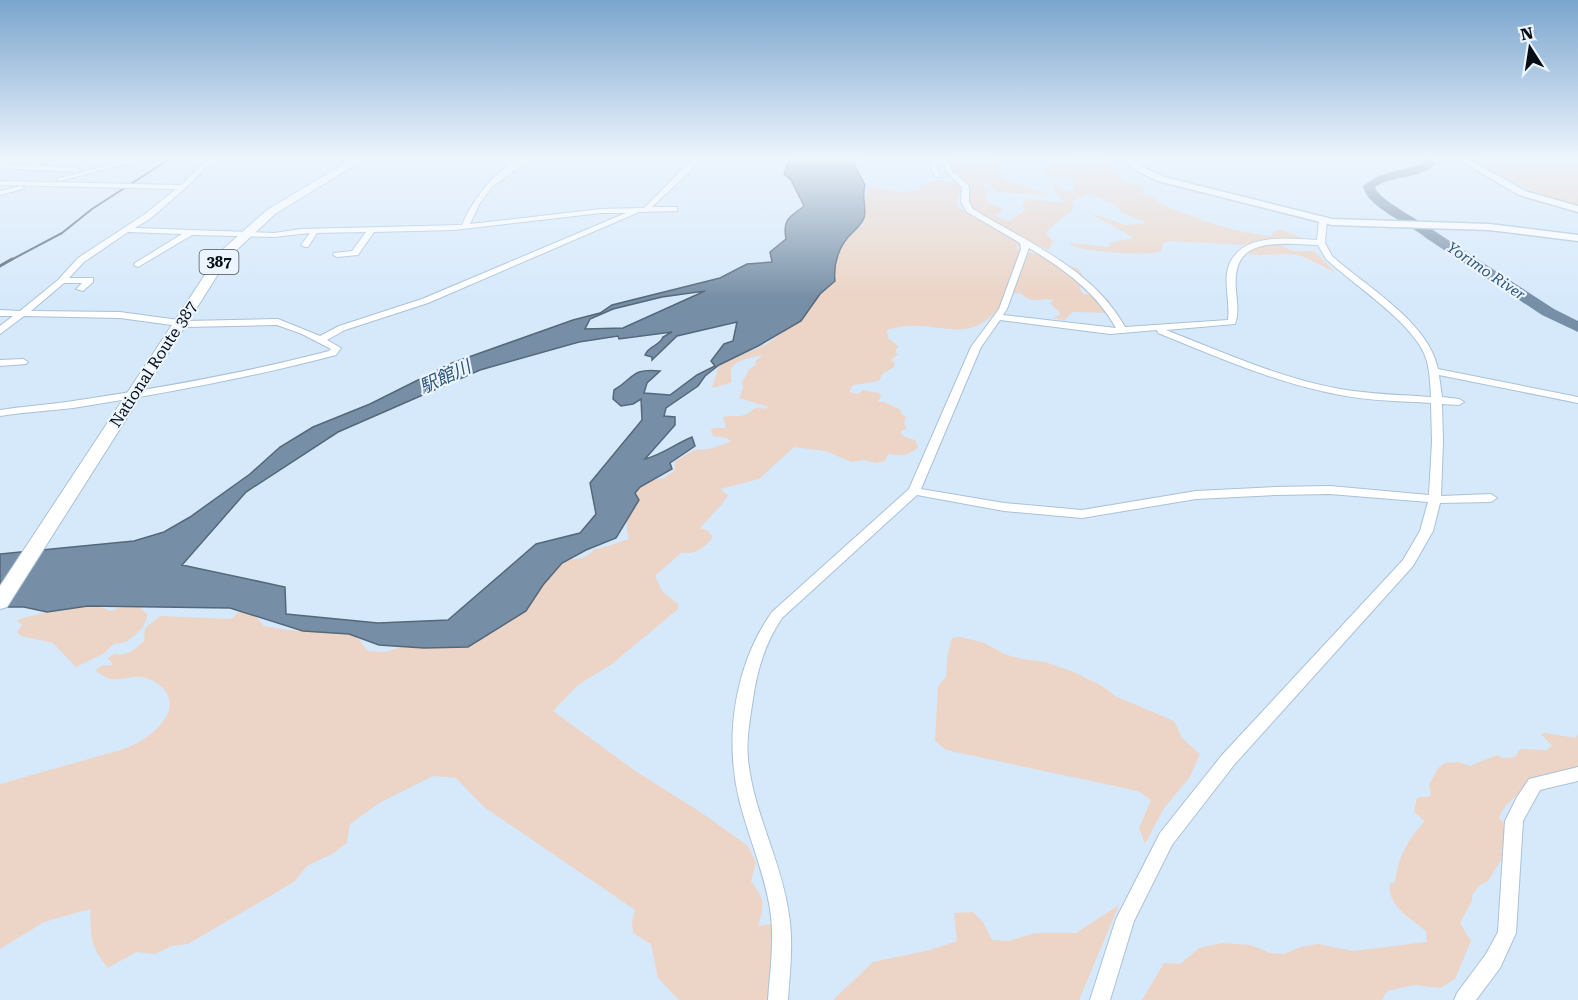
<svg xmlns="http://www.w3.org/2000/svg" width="1578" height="1000" font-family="'Roboto Serif','Noto Sans JP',serif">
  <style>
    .green { fill: #ecd4c6 }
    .water { fill: #778fa6; stroke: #55687a; stroke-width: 1.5; fill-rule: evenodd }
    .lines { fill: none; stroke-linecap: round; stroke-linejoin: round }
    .stream-far1 { stroke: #55687a; stroke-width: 2 }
    .stream { stroke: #55687a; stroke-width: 3 }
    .river { fill: #778fa6; fill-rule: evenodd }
    .minor-casing { stroke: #aac1d6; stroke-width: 2 }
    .major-casing { stroke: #aac1d6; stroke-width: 3 }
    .highway-casing { stroke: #aac1d6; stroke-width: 2 }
    .minor { fill: #fff; fill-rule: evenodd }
    .major { fill: #fff; fill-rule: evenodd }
    .highway { fill: #fff; fill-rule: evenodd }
    .labels { text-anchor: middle; stroke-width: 4.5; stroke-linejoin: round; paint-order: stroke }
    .shield { fill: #ecf5fe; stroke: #4b535a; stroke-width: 1.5 }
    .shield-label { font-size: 15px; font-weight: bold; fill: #060d14 }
    .far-water-label { font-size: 15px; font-style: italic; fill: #2e567a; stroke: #ecf5fe }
    .street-label { font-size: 16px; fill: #060d14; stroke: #ecf5fe }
    .water-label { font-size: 18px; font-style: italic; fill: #2e567a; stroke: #ecf5fe }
  </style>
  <rect width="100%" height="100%" fill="#d6e9fb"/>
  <g class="green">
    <path d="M945,158H996L1004,181L1053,195L996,192L990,183H983L981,185L986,190L987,203L1003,209L995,216L1009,221L1026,210L1022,205L1027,199L1065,203L1058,196L1053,184H1057L1065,192L1075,189L1073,180C1064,175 1051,180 1042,173C1058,154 1083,158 1105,158C1108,166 1117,177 1125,182C1133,186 1137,182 1144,188L1143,195C1156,197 1161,205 1172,209C1203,221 1237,233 1271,236L1276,230C1289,230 1297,237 1309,242H1273L1294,251H1314L1336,273L1304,257L1293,254L1249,255L1251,249L1263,242L1243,245L1170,241L1163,243L1161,251C1150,257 1075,251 1069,244C1084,243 1096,247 1109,247V243L1134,238L1088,212L1126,225L1147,223L1123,213L1115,205L1089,194L1071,201L1074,206L1070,214L1064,216L1045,233L1053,241L1049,250C1034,242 977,219 970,205C967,200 970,193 969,187L952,174Z"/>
    <path d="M1472,158H1578V205C1541,196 1504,179 1472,158Z"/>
    <path d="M937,180L960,185L961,190L956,200L959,209L968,211L1023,243L1015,249L1063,260L1067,266L1078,268L1082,274L1080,289L1083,294L1100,295L1109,300L1111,306L1108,313L1072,312L1065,320L1053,318L1061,314L1050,303L1054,300C1043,297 1031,305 1022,294L1009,292C972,358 938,313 887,330L888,338L898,346L895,352L898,354L891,360L895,363L894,367L882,374L879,381L853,385L849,392L858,394L863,390L879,393L881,396L878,402H884L901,410V413L906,417L904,423L907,428L900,432L905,437L915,440L918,447C910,456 899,456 888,454L885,461L877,463L863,460L852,462L825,451L794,447L759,479L720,489L728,495L722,504L700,528L707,530L713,537C704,549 695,554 681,553L655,576L662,591L678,604V609L612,664L578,685L553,711L634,770L702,813L748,846L756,863L751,881C765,900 765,904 758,926L772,924L778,929L772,1000H679L658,978L651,944L633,933L632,922L635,910L484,807L456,778L433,776L381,802L350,824L347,843L334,853L307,866L294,882L188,944L172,946L155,954L136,952L108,968C88,942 92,939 90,909L44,922L0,949V784L124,749C141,742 158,732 167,715C177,695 158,679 140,677C131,676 121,681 111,679C106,678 100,673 95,671L101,666L113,665L108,658L114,654C128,656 134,650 144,641L145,628L160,616L231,619L242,609L254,615L264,626L288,630L354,634L368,651L386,652L404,646L450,648L476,637L564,559C576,560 587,559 594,549C607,548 617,542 629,539C624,524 629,511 627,495L642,482L664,478L675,470L674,462L694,450L709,449L731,442L727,438L713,436L711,430L714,428H726L723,417C730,415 739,417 745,415C753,412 753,405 763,409L769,407L739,398L743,388L742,382L750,368L756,365L755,362L762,355C750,358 740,358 731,368V383L712,388L719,365L767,344L791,326L830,265L837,258L852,227L863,226L860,220L869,186L897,192L920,191V188Z"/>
    <path d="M127,605L139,607L148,615L143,627L134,636L126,642L114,644L103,654L76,667L53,643L21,636L17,632L22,625L17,620C39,614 91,598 110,611Z"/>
    <polygon points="960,637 985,643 1004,654 1022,659 1045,662 1074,672 1104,687 1115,696 1174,721 1182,738 1200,754 1190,777 1164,808 1145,844 1139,828 1151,800 1138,791 946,750 935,741 938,686 946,677 948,653 952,638"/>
    <path d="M1545,733L1576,738L1578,734V779L1540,781L1524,785C1515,801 1506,801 1499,818L1514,833L1516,845L1501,850L1503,857L1488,881L1480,885L1472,895V901L1460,923L1471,941L1455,979L1440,988L1415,985L1387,991L1382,1000H1142L1164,963L1180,964L1199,948L1222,943L1251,945L1270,953L1283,954L1301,947L1318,944L1353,951L1427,942L1426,931C1411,919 1386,905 1390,883L1395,882C1398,857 1408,839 1425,821L1414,812L1417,798L1431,796L1429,785L1438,768L1445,763L1458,762L1470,766L1497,755L1503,758L1515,757L1520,749L1546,750L1552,746L1541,734Z"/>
    <polygon points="1119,905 1079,1000 833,1000 873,962 930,950 957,941 954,913 973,912 983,922 992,940 1009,941 1035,933 1076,933"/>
  </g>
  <path class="water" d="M790,158H861L853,162L865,185C861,196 867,208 864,218C861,225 857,228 852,233C839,245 833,264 835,281L820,294L801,321L758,346L719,365L705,376L698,386L666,408L664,416L675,417V425L645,459C662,455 675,444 692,437L695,446L670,463L672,469L640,487L635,493L639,500L616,538L586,550L562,563L543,585L526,611L468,647L424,648L379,645L349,634L303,631L230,608L88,606L47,612L24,607H0V554L134,541L164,532L190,517L250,474L280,447L313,427L370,404L452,363L573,320L600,313L612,305L720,278L747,264L772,262L770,252L786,239C782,218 791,217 804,206L791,180L784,174ZM705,291L623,328L585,329L590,319L613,309L662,297ZM737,322L733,341L724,344L711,361L715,366L697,375L670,395L644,393L647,383L660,371C630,368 635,378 614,390L613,399L621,406L633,404L641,399L642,420L590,483L596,514L580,533L536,544L448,620L378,623L286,614L285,587L182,565L246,492L338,432L480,370L579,342L618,336L619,339L672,332L663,337C660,346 649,345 645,355L652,357V360L677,336Z"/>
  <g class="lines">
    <polyline class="stream-far1" points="9,261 62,233 92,209 171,158"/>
    <polyline class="stream" points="0,266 12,259"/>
    <path class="river" d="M1421,158H1433L1435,163C1425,178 1396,176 1380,184L1375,187C1377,199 1423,222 1436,232L1554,309L1578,321V332L1542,315L1426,238C1410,224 1366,207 1363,186L1378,176L1418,165L1423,161Z"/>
    <defs>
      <g id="minor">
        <polygon points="45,158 53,158 38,166 77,168 80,170 77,172 0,168 0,164 29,165"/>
        <polygon points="137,158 148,158 59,181 56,179"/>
        <path d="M213,158H220L204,169L190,184L151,218L135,228L274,233L301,229L462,225C473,199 502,158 532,158L492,187L480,203L470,224L601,209L644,208L694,158H700L688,173L652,207H677V211L639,212L428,303L345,330L327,340L341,348L336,355C250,378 161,394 73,408C48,411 24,412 0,416V410C24,406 49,405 73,401C159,388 245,373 329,351L331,349L302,334L277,325L186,327L120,318L24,316L0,334V326L13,316H0V310L20,311L58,280L78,258L145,214L176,189L0,185V181L181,185L200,167ZM601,213H626L422,299L339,326L320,336L278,319L186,321L120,312L31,311L64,283H82L76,289L83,291L93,282V278H69L84,262L128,232L182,234L135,263L134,265L138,267L192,235L274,237L310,233L301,245L305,247H308L317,233L366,232L352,251L334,253L333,255L337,257L358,255L374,232L454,230Z"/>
        <polygon points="934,158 940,158 937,168 940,177 936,177 931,168"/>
        <path d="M941,158H947L952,171L969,186V202L973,209C1028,243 1092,268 1125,327L1228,320C1230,304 1225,288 1227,273C1234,232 1286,238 1317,240L1319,220L1323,218L1327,220L1325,243L1332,256C1365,286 1429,322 1438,369L1578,397V403L1439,375L1442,397L1459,399L1464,402L1459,405L1442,404L1443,442L1441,496L1491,494L1497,498L1491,502L1440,503L1433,531L1413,566L1234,765L1172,845L1134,921L1110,1000H1090L1116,919L1160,833L1222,755L1403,560L1420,531L1428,502L1330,494L1275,495L1196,499L1082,518L1004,511L917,495L782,618C765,643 757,670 753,699C750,719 746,739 748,759C753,811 780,858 788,909C794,940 790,969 788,1000H768C770,969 775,940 770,909C764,871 748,836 739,799C724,737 735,664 772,612L909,489L971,347L999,309L1021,249L1020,243L967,212L961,202L962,187L947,173ZM1294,244L1318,245L1326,259C1354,285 1406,318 1423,351C1430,365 1430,382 1431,397C1401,395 1370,394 1340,389C1279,378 1223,352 1166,330L1235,324C1239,314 1237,302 1236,291C1232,247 1258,243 1294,244ZM1029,248C1064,269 1096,292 1116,328L1003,315L1007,309ZM1000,320L1110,334L1157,330L1158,333C1217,357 1276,383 1340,395C1370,401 1401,401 1431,403L1432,442L1429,495L1330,486L1275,487L1196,491L1082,510L1004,503L921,489L981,347Z"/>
        <polygon points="21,186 24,188 23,189 0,195 0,191"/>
        <polygon points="23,359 28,362 26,364 0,366 0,360"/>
        <polygon points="1578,767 1578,781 1540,790 1523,821 1516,933 1500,968 1476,1000 1454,1000 1457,993 1486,954 1498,932 1505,821 1517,797 1529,779"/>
      </g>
      <g id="major">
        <polygon points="1126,158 1134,158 1139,165 1164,177 1332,219 1489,224 1578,235 1578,241 1489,230 1332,225 1158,181 1133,169"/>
        <polygon points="1456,158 1467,158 1525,191 1578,206 1578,212 1519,195"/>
      </g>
      <polygon id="highway" points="354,158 366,158 275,214 229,257 7,607 0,609 0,586 220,252 267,210"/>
    </defs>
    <use href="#minor" class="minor-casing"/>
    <use href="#major" class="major-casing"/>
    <use href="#highway" class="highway-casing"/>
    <use href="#minor" class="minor"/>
    <use href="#major" class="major"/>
    <use href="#highway" class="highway"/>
  </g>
  <linearGradient id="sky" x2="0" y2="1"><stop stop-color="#7ba5ce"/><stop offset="0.53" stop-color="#edf5fd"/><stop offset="1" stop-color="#edf5fd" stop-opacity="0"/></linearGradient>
  <rect width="1578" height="298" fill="url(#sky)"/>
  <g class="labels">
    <rect class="shield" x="199.5" y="250" width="39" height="24" rx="4.5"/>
    <g class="shield-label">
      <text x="219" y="267">387</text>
    </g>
    <g class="far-water-label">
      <text transform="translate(1486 271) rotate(34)" y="5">Yorimo River</text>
    </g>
    <g class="street-label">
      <text transform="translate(153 364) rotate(-57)" y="6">National Route 387</text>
    </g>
    <g class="water-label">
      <text transform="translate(445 377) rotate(-25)" y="6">駅館川</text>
    </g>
  </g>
  <g transform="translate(1530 48) rotate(348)" stroke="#ecf5fe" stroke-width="4.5" paint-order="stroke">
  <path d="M0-4.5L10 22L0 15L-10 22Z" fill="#060d14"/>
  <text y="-9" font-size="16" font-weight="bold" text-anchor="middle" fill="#060d14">N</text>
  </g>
</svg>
